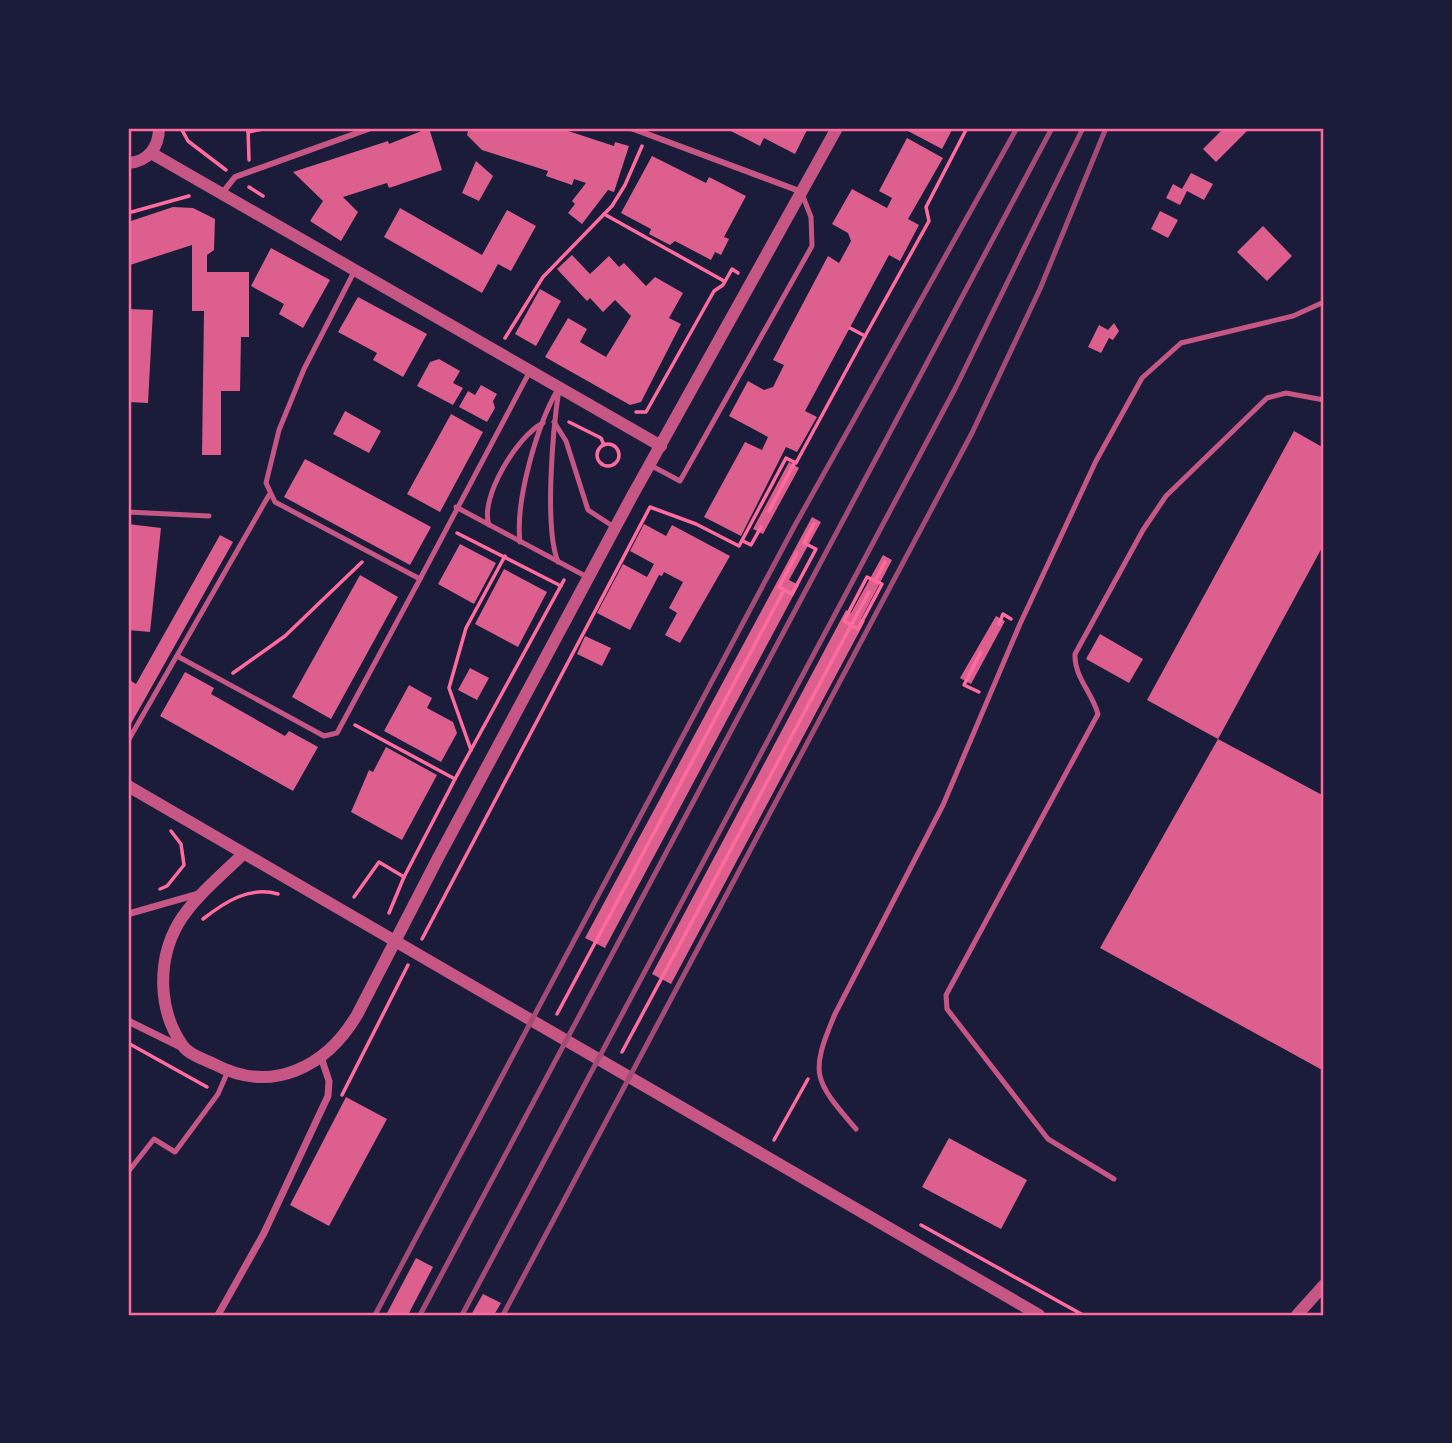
<svg xmlns="http://www.w3.org/2000/svg" width="1452" height="1443" font-family="'Libre Baskerville',serif">
  <style>
    .building { fill: #dd5f8e }
    .lines { fill: none; stroke-linecap: round; stroke-linejoin: round }
    .path { stroke: #ff6b9d; stroke-width: 3.5 }
    .service { stroke: #c65784; stroke-width: 5 }
    .pedestrian { stroke: #c65784; stroke-width: 6 }
    .minor { stroke: #c65784; stroke-width: 7 }
    .tertiary { stroke: #c65784; stroke-width: 12 }
    .rail { stroke: #a44b75; stroke-width: 5 }
    .neatline { fill: none; stroke: #ff6b9d; stroke-width: 2.5 }
  </style>
  <rect width="100%" height="100%" fill="#1b1b3a"/>
  <g class="building">
    <polygon points="429,128 442,170 389,188 387,183 343,197 358,212 341,241 310,221 323,201 293,172 388,141 389,144"/>
    <polygon points="469,128 559,128 614,146 615,142 629,146 614,192 608,190 582,224 568,213 575,204 572,201 586,183 574,179 572,185 546,176 548,171 482,150 467,135"/>
    <polygon points="725,128 808,128 795,154 764,138 760,146"/>
    <polygon points="910,128 953,128 942,149 908,131"/>
    <polygon points="1224,128 1250,128 1216,162 1203,149"/>
    <polygon points="907,138 943,158 908,219 919,225 900,261 889,255 805,411 817,417 797,452 786,447 741,536 704,517 745,442 762,450 768,437 729,416 748,381 764,390 773,387 784,365 773,360 828,256 839,263 851,241 848,233 832,224 852,189 887,208 892,198 879,191"/>
    <polygon points="652,156 706,183 709,177 746,196 724,237 729,239 721,255 715,252 711,260 675,241 670,245 649,234 651,229 621,213"/>
    <polygon points="476,161 493,176 479,201 462,193"/>
    <polygon points="1191,173 1213,184 1204,200 1187,191 1180,205 1166,198 1173,184 1182,189"/>
    <polygon points="173,207 193,208 215,219 214,250 207,255 207,272 249,272 249,337 241,337 240,391 221,391 221,455 202,455 204,311 192,311 192,245 130,265 128,272 128,222"/>
    <polygon points="400,208 482,255 507,210 536,226 511,271 498,264 482,293 384,237"/>
    <polygon points="1160,211 1178,220 1168,238 1151,229"/>
    <polygon points="1263,226 1292,256 1267,281 1237,252"/>
    <polygon points="271,248 330,280 303,328 279,314 284,304 251,286"/>
    <polygon points="572,255 590,274 609,256 619,267 624,263 646,286 655,277 683,293 669,318 681,324 641,402 630,405 545,357 568,318 587,329 580,342 606,357 631,316 615,300 603,312 590,298 587,301 557,269"/>
    <polygon points="540,289 561,301 536,346 515,334"/>
    <polygon points="358,297 427,334 403,377 373,360 377,353 338,332"/>
    <polygon points="128,309 153,310 148,403 128,402"/>
    <polygon points="1114,323 1119,331 1113,340 1109,338 1101,353 1088,347 1099,325 1108,330"/>
    <polygon points="439,359 460,371 453,383 463,388 453,405 417,386 430,362"/>
    <polygon points="481,385 497,394 493,401 495,408 487,422 459,407 468,391 475,395"/>
    <polygon points="345,411 381,431 369,453 333,434"/>
    <polygon points="451,414 483,432 440,512 407,494"/>
    <polygon points="1294,431 1324,448 1324,544 1218,739 1147,700"/>
    <polygon points="305,459 431,527 410,565 284,497"/>
    <polygon points="789,462 799,468 763,534 753,529"/>
    <polygon points="812,517 821,522 789,580 799,585 605,948 585,938"/>
    <polygon points="128,524 161,528 150,632 128,630"/>
    <polygon points="644,524 666,536 672,525 730,556 680,643 665,635 677,613 669,608 683,582 664,572 662,576 659,575 630,630 597,613 623,564 647,577 654,564 630,551"/>
    <polygon points="220,535 233,542 128,729 128,679 136,684"/>
    <polygon points="460,544 496,563 474,604 438,584"/>
    <polygon points="883,555 892,560 861,619 865,621 671,984 652,974 846,610 851,613"/>
    <polygon points="504,569 547,592 518,647 475,624"/>
    <polygon points="360,575 398,597 331,719 292,697"/>
    <polygon points="996,616 1005,621 971,684 960,678"/>
    <polygon points="1100,634 1143,659 1129,683 1086,659"/>
    <polygon points="585,636 611,648 602,666 577,654"/>
    <polygon points="470,668 489,678 477,700 458,690"/>
    <polygon points="185,672 214,688 211,694 285,736 289,731 318,747 293,791 160,716"/>
    <polygon points="409,685 432,698 427,708 453,722 457,733 441,762 384,731"/>
    <polygon points="1218,739 1324,796 1324,1071 1100,948"/>
    <polygon points="386,747 437,775 402,840 351,812 369,770 373,772"/>
    <polygon points="346,1097 387,1119 329,1226 290,1205"/>
    <polygon points="949,1138 1027,1180 1001,1229 922,1187"/>
    <polygon points="416,1258 433,1267 408,1315 386,1315"/>
    <polygon points="483,1294 501,1303 494,1315 471,1315"/>
  </g>
  <g class="lines">
    <g class="path">
      <polyline points="181,128 188,141 226,170"/>
      <polyline points="248,128 249,160"/>
      <polyline points="248,132 268,128"/>
      <polyline points="249,187 263,196"/>
      <polyline points="128,213 189,196"/>
      <polyline points="604,214 724,281"/>
      <polyline points="865,336 929,221 926,207 967,128"/>
      <polyline points="505,338 543,277 612,206 625,185 642,146"/>
      <polyline points="636,412 646,412 714,291 723,285 732,269 738,273"/>
      <polyline points="569,422 601,438 604,445"/>
      <circle cx="608" cy="455" r="11"/>
      <polyline points="769,511 795,462"/>
      <polyline points="457,533 561,586"/>
      <polyline points="743,541 751,545 761,527"/>
      <polyline points="797,553 779,587 792,594 816,549 804,543 814,524"/>
      <polygon points="867,577 882,584 858,629 844,621"/>
      <polyline points="875,581 885,562"/>
      <polyline points="999,624 1003,614 1011,619"/>
      <polyline points="233,673 285,636 362,562"/>
      <polyline points="979,692 964,685 981,652"/>
      <polyline points="355,725 455,779"/>
      <polyline points="471,750 449,688 466,628 505,556"/>
      <polyline points="160,889 167,886 184,865 181,844 171,831"/>
      <polyline points="354,897 379,862 404,877"/>
      <polyline points="389,913 404,877 455,779 564,580"/>
      <path d="M203,919C226,901 250,886 278,894"/>
      <polyline points="422,939 650,507 696,524 739,546 786,458 796,463 865,336 850,328"/>
      <polyline points="557,1014 784,590"/>
      <polyline points="128,1043 207,1087"/>
      <polyline points="622,1052 869,592"/>
      <polyline points="342,1095 408,965"/>
      <polyline points="774,1140 808,1079"/>
      <polyline points="921,1225 1083,1315"/>
    </g>
    <g class="service">
      <polyline points="554,422 566,441 588,510 614,527"/>
      <polyline points="650,465 680,481 812,246 811,217 802,194"/>
      <polyline points="456,507 589,578"/>
      <polyline points="128,512 209,516"/>
      <path d="M489,525C479,498 518,435 543,423"/>
      <path d="M520,542C515,501 537,425 558,389"/>
      <path d="M558,562C544,527 553,428 559,389"/>
      <polyline points="420,579 530,371"/>
      <polyline points="177,656 324,736 337,733 420,579 275,502 266,483 279,430 304,369 355,270"/>
      <polyline points="128,741 269,495"/>
      <path d="M856,1129C814,1080 809,1075 835,1014L943,805L1020,624L1096,461L1142,378L1181,343L1293,316L1324,302"/>
      <polyline points="128,1172 154,1139 175,1152 218,1094 228,1071"/>
      <path d="M1114,1179L1048,1139L947,1009L946,995L1098,714C1092,692 1074,677 1075,654L1143,530L1166,496L1267,398L1286,393L1324,400"/>
    </g>
    <g class="pedestrian">
      <polyline points="631,128 802,192"/>
      <polyline points="223,192 235,177 371,128"/>
    </g>
    <g class="minor">
      <polyline points="128,914 198,894"/>
      <polyline points="128,1021 183,1048"/>
      <polyline points="218,1315 264,1233 328,1096 329,1081 321,1057"/>
    </g>
    <g class="tertiary">
      <polyline points="151,153 661,446"/>
      <path d="M128,163C148,162 159,147 159,128"/>
      <polyline points="128,786 1039,1315"/>
      <path d="M243,854C222,875 193,898 178,924C157,961 158,1011 183,1046C188,1054 205,1060 214,1064C272,1095 326,1067 357,1015L438,858L631,498L837,128"/>
      <polyline points="1297,1315 1324,1285"/>
    </g>
    <g class="rail">
      <polyline points="375,1315 794,527 1017,128"/>
      <polyline points="420,1315 1052,128"/>
      <polyline points="462,1315 956,387 1083,128"/>
      <polyline points="503,1315 972,433 1040,289 1106,128"/>
    </g>
  </g>
  <rect width="1452" height="1443" fill="none" stroke="#1b1b3a" stroke-width="259"/>
  <rect x="130" y="130" width="1192" height="1184" class="neatline"/>
</svg>
